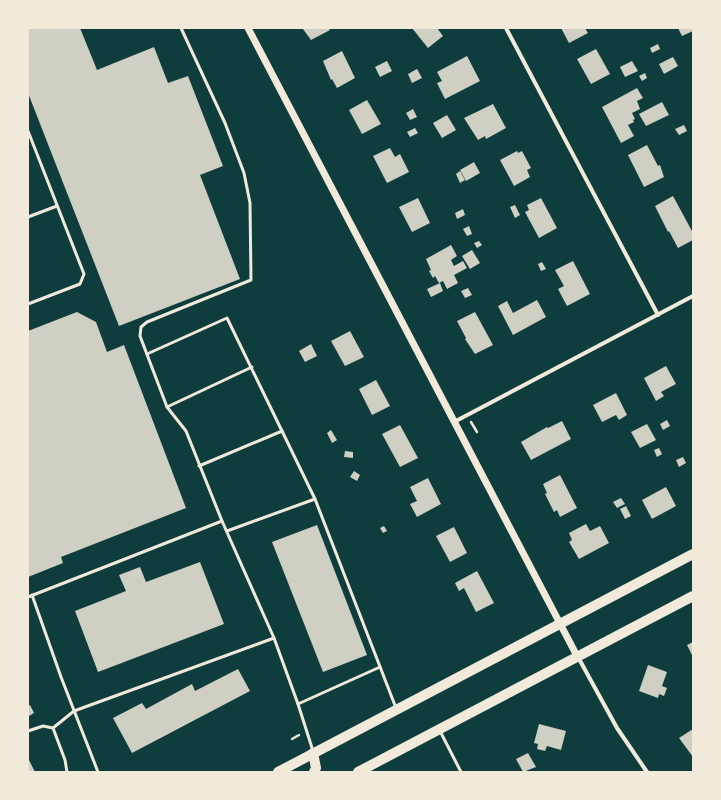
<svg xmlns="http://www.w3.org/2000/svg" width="721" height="800" font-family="'DejaVu Sans',sans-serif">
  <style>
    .building { fill: #cfcfc3 }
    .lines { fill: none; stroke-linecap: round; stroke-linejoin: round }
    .path { stroke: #f1e9da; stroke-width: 2.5 }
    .service { stroke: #f1e9da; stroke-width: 3 }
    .minor { stroke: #f1e9da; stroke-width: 4 }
    .tertiary { stroke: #f1e9da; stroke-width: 7 }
    .primary { stroke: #f1e9da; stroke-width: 10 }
  </style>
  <rect width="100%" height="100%" fill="#0f3d3e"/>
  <g class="building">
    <polygon points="28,28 80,28 97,70 154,47 168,83 188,76 223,166 200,175 240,279 119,326 28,93"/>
    <polygon points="305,28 329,28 330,30 311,40 303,29"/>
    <polygon points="412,28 437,28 443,36 428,48"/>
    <polygon points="561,28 585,28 588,33 569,43"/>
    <polygon points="678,28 693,28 693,31 682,36"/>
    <polygon points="658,44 660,49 652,53 650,48"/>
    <polygon points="596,49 610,74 591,84 577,59"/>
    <polygon points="342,51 355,78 337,88 332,79 331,80 323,61"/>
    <polygon points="467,56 480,81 445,99 437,83 442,81 437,72"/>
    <polygon points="673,57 678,66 664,74 659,64"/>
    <polygon points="387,61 392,71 380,77 375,67"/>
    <polygon points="632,61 638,71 625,77 620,67"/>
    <polygon points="417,69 422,78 412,83 408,74"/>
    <polygon points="645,73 647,78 642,81 639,76"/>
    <polygon points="637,88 643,98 637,101 640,109 632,113 635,119 633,120 634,122 628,125 634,136 621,143 602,107"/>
    <polygon points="367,100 381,124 362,134 349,110"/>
    <polygon points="662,102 669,115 646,126 639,114"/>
    <polygon points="493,104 506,128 486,139 485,136 478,140 464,118"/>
    <polygon points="413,109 417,117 410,120 406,113"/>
    <polygon points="447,115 456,130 442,138 433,123"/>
    <polygon points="684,125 687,131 679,135 675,129"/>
    <polygon points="415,128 418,133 410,137 407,132"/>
    <polygon points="647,145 658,166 660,165 664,177 644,187 628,155"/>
    <polygon points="390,148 395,157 400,154 409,172 387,183 373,156"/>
    <polygon points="517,151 518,153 522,151 531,168 527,170 530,177 514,186 500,160"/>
    <polygon points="474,162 480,173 466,181 460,170"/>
    <polygon points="460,171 465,180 460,183 456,174"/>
    <polygon points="673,196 693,233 693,240 678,248 669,231 668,232 655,206"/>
    <polygon points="418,198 430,223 412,232 399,207"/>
    <polygon points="541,198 557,228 539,238 525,212 529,210 527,205"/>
    <polygon points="515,205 520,215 515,218 510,207"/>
    <polygon points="463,209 465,215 457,219 455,213"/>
    <polygon points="469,226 472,234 467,236 463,229"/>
    <polygon points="479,241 482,245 477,248 474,243"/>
    <polygon points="451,245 457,256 451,260 454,266 463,261 467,268 454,275 458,283 447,289 443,281 439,283 435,276 433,278 429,271 431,270 426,259"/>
    <polygon points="472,250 480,263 470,269 462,256"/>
    <polygon points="573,261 590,294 567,306 558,289 564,286 555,270"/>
    <polygon points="542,262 546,269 541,271 538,264"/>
    <polygon points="440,283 443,291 431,297 427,289"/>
    <polygon points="468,288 472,295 465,298 461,291"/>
    <polygon points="537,300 546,317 513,335 498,306 507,301 513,313"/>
    <polygon points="77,312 96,322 107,352 124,345 186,508 61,557 63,563 28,577 28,331"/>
    <polygon points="475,312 493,345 475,354 465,339 466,338 457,321"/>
    <polygon points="350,331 364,357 345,366 331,341"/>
    <polygon points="311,344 317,356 305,362 299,351"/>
    <polygon points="666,366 676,384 661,392 664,396 656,401 644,378"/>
    <polygon points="376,380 390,406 372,415 359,389"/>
    <polygon points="616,393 627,415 619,420 616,415 602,422 593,405"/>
    <polygon points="667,420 670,426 663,430 660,424"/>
    <polygon points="562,421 571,439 531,460 521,442 547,427 548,428"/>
    <polygon points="647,424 656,440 640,448 631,432"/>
    <polygon points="400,425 418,458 400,467 382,434"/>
    <polygon points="331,430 337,440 332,443 327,433"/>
    <polygon points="659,448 662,454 657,457 654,450"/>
    <polygon points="345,451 353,452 353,458 344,457"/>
    <polygon points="683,457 686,463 679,467 676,460"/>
    <polygon points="354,471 360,475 357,481 350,477"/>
    <polygon points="560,475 577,508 560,517 557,510 554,512 545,494 547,493 543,484"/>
    <polygon points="428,478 441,504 417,517 410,504 417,501 410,487"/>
    <polygon points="666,487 676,506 652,519 642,500"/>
    <polygon points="621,498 625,504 617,508 613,502"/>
    <polygon points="626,506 631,516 625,519 620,509"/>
    <polygon points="586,524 590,531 600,526 609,543 579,559 569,542 572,540 569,533"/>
    <polygon points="317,525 367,655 323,672 272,542"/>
    <polygon points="384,526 387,531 383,533 380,528"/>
    <polygon points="454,527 467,553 450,562 436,536"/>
    <polygon points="200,562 224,624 98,672 75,611 126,591 119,575 140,567 146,582"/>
    <polygon points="477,571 494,603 476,612 464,588 459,591 455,583"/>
    <polygon points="693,642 693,657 687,645"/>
    <polygon points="648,665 667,672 662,686 667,688 664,696 659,694 658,698 639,691"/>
    <polygon points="238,669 250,691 132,753 113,718 142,703 146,709 192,684 195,691"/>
    <polygon points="30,705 34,713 29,716 28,706"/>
    <polygon points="539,724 566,731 561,750 547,746 545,751 537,749 538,744 534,743"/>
    <polygon points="693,729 693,757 679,738"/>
    <polygon points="528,753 536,767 523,772 516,759"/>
    <polygon points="28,758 35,772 28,772"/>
  </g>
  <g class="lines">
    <g class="path">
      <polyline points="471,422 477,432"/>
      <polyline points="292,739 299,735"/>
    </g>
    <g class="service">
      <polyline points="181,28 225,123 244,173 250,203 251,280 147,322 141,327 140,336 167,407 186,431 222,521 274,638 298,704 313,751"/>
      <polyline points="28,131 84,274 80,284 28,304"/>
      <polyline points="28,217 57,206"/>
      <polyline points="147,354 227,318 282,431"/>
      <polyline points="167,407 252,367"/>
      <polyline points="199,466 282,431 315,499"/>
      <polyline points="227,531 315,499 396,708"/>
      <polyline points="32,595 61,677 98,772"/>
      <polyline points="28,597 222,521"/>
      <polyline points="298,704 380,667"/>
      <polyline points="53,728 74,711 274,638"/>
      <polyline points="28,731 43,726 53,728 65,760 67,772"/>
      <polyline points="440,731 461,772"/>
    </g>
    <g class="minor">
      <polyline points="506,28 658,315"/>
      <polyline points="454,422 693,296"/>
      <polyline points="578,657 617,728 647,772"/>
    </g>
    <polyline class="tertiary" points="248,28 577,656"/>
    <g class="primary">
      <polyline points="313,753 316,768 314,772"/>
      <polyline points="278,772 693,554"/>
      <polyline points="358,772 693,596"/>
    </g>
  </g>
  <rect width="721" height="800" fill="none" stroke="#f1e9da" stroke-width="58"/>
</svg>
